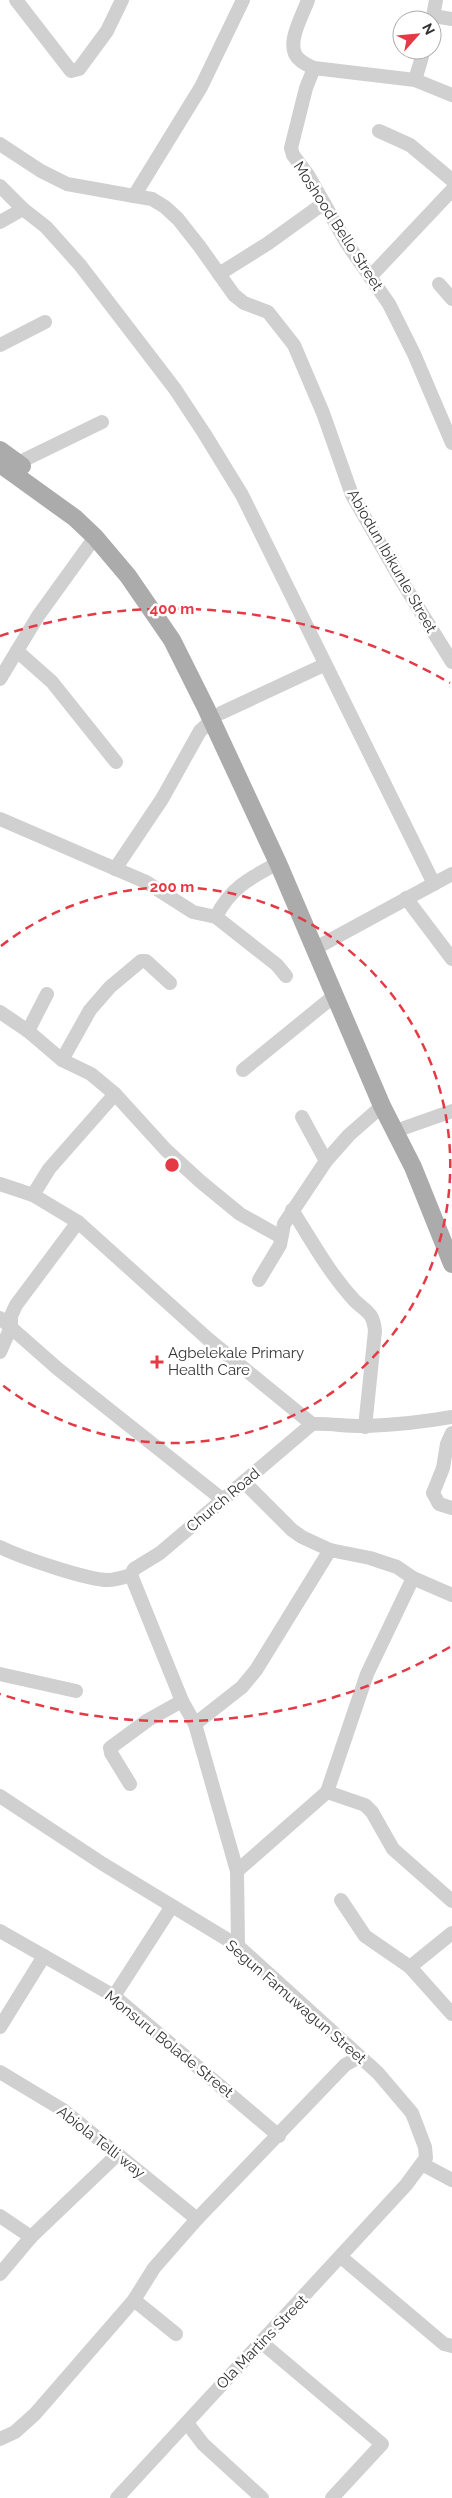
<svg xmlns="http://www.w3.org/2000/svg" width="452" height="2498" font-family="Raleway,sans-serif">
  <style>
    .lines { fill: none; stroke-linecap: round; stroke-linejoin: round }
    .minor { stroke: #d0d0d0; stroke-width: 14 }
    .major { stroke: #ababab; stroke-width: 18 }
    .ring { fill: none; stroke: #e63946; stroke-width: 2.5; stroke-dasharray: 9 6 }
    .poi-dot { fill: #e63946; stroke: #fff; stroke-width: 2 }
    .labels { text-anchor: middle; stroke-width: 5; stroke-linejoin: round; paint-order: stroke }
    .street-label { font-size: 15px; fill: #333; stroke: #fff }
    .poi-label { font-size: 15px; fill: #333; stroke: #fff; text-anchor: start }
    .centre { fill: #e63946; stroke: #fff; stroke-width: 2.5 }
    .ring-label { font-size: 15px; text-anchor: middle; font-weight: bold; fill: #e63946; stroke: #fff; stroke-width: 5; stroke-linejoin: round; paint-order: stroke }
  </style>
  <rect width="100%" height="100%" fill="#fff"/>
  <g class="lines">
    <g class="minor">
      <polyline points="16,0 71,71 79,69 107,31 122,0"/>
      <path d="M308,0C303,15 283,47 300,60C304,64 310,66 314,68"/>
      <polyline points="434,16 452,19"/>
      <polyline points="432,22 436,0"/>
      <polyline points="415,80 424,50"/>
      <polyline points="452,95 415,80 314,68 306,88 291,148 293,155 308,175 346,242 389,304 414,354 452,443"/>
      <polyline points="379,131 410,145 452,180"/>
      <polyline points="0,144 41,171 67,184 134,196 201,87 243,0"/>
      <polyline points="0,186 23,209 46,227 80,265 175,389 204,433 242,495 434,884"/>
      <polyline points="134,196 152,199 165,207 178,219 200,247 234,295 244,303 268,312 294,345 323,413 352,495 401,580 452,662"/>
      <polyline points="0,222 23,209"/>
      <polyline points="219,274 267,244 324,203"/>
      <polyline points="370,277 452,190"/>
      <polyline points="439,284 452,299"/>
      <polyline points="0,345 45,322"/>
      <polyline points="20,464 26,459 102,422"/>
      <polyline points="17,651 52,682 116,762"/>
      <polyline points="0,679 38,616 95,537"/>
      <polyline points="221,713 324,665"/>
      <path d="M0,819L146,882L193,912L216,917C230,888 250,878 278,863"/>
      <polyline points="115,869 162,799 200,731 212,720"/>
      <polyline points="406,898 452,959"/>
      <polyline points="216,917 277,965 286,976"/>
      <polyline points="314,949 452,874"/>
      <polyline points="0,1012 28,1031 62,1060 91,1074 115,1094 166,1150 201,1182 240,1214 281,1237"/>
      <polyline points="28,1031 47,994"/>
      <polyline points="62,1060 90,1010 110,987 141,961 146,961 170,983"/>
      <polyline points="243,1070 334,996"/>
      <polyline points="302,1117 326,1161"/>
      <polyline points="404,1128 452,1111"/>
      <polyline points="0,1184 33,1195 78,1222 208,1339 312,1424"/>
      <polyline points="33,1195 49,1169 115,1094"/>
      <path d="M292,1210C312,1241 329,1273 354,1300C366,1312 373,1311 375,1331L365,1427"/>
      <polyline points="259,1280 280,1245 284,1224 326,1161 349,1135 382,1106"/>
      <polyline points="0,1318 58,1369 223,1500"/>
      <polyline points="0,1352 11,1327 11,1316 16,1305 78,1222"/>
      <polyline points="452,1433 447,1444 443,1468 433,1493 439,1504 452,1508"/>
      <polyline points="244,1482 292,1530 302,1537 330,1550 370,1558 397,1567 413,1578 452,1595"/>
      <path d="M0,1547C20,1557 87,1580 108,1580C116,1580 124,1577 131,1575L134,1569L160,1553L312,1424C331,1423 348,1427 367,1426C395,1425 424,1422 452,1417"/>
      <polyline points="131,1575 182,1701 195,1724 237,1871 238,1946"/>
      <polyline points="0,1674 76,1691"/>
      <polyline points="195,1724 242,1687 256,1670 330,1550"/>
      <polyline points="130,1784 111,1753 110,1748 148,1720 182,1701"/>
      <polyline points="327,1792 365,1805 372,1812 393,1849 452,1901"/>
      <polyline points="0,1796 103,1864 238,1946 378,2073 412,2113 425,2147 426,2158 406,2185 117,2498"/>
      <polyline points="237,1871 327,1792 367,1674 413,1578"/>
      <polyline points="341,1900 365,1936 410,1967 452,2014"/>
      <polyline points="0,1931 114,1996 279,2136"/>
      <polyline points="410,1967 452,1933"/>
      <polyline points="114,1996 172,1906"/>
      <polyline points="0,2027 44,1956"/>
      <polyline points="0,2072 63,2110 197,2219"/>
      <polyline points="422,2164 452,2180"/>
      <polyline points="0,2216 31,2237"/>
      <polyline points="341,2257 444,2344 452,2346"/>
      <polyline points="0,2274 31,2237 118,2154"/>
      <polyline points="134,2300 176,2334"/>
      <polyline points="261,2342 382,2444 332,2498"/>
      <polyline points="187,2423 203,2444 262,2498"/>
      <polyline points="0,2439 15,2432 35,2414 134,2300 154,2268 197,2219 345,2065 359,2057"/>
    </g>
    <g class="major">
      <polyline points="0,450 22,466"/>
      <polyline points="0,464 75,518 95,537 128,576 172,640 206,708 278,863 382,1106 413,1167 452,1264"/>
    </g>
  </g>
  <g class="ring">
    <path d="M1 946A278 278 0 1 1 1 1384"/>
    <path d="M450 1647A556 556 0 0 1 0 1694M0 636A556 556 0 0 1 450 683"/>
  </g>
  <path class="poi-dot" d="M154.5 1354.5h5v5h5v5h-5v5h-5v-5h-5v-5h5z"/>
  <g class="labels">
    <g class="street-label">
      <text transform="translate(338 226) rotate(57)" y="5">Moshood Bello Street</text>
      <text transform="translate(392 561) rotate(60)" y="5">Abiodun Ibikunle Street</text>
      <text transform="translate(223 1500) rotate(-40)" y="5">Church Road</text>
      <text transform="translate(296 2002) rotate(41)" y="5">Segun Famuwagun Street</text>
      <text transform="translate(169 2044) rotate(39)" y="5">Monsuru Bolade Street</text>
      <text transform="translate(101 2142) rotate(38)" y="5">Abiola Telli way</text>
      <text transform="translate(262 2342) rotate(-46)" y="5">Ola Martins Street</text>
    </g>
    <g class="poi-label">
      <text x="168" y="1358">Agbelekale Primary<tspan x="168" dy="17">Health Care</tspan></text>
    </g>
  </g>
  <circle cx="172" cy="1165" r="8" class="centre"/>
  <g class="ring-label">
    <text x="172" y="614">400 m</text>
    <text x="172" y="892">200 m</text>
  </g>
  <g transform="translate(417 35) rotate(63)"><circle r="24" fill="#ffffff" stroke="#adadad"/>
  <path d="M0-4L9 19L0 12L-9 19Z" fill="#e63946"/>
  <text y="-8" font-size="14" font-weight="bold" text-anchor="middle" fill="#333333">N</text>
  </g>
</svg>
